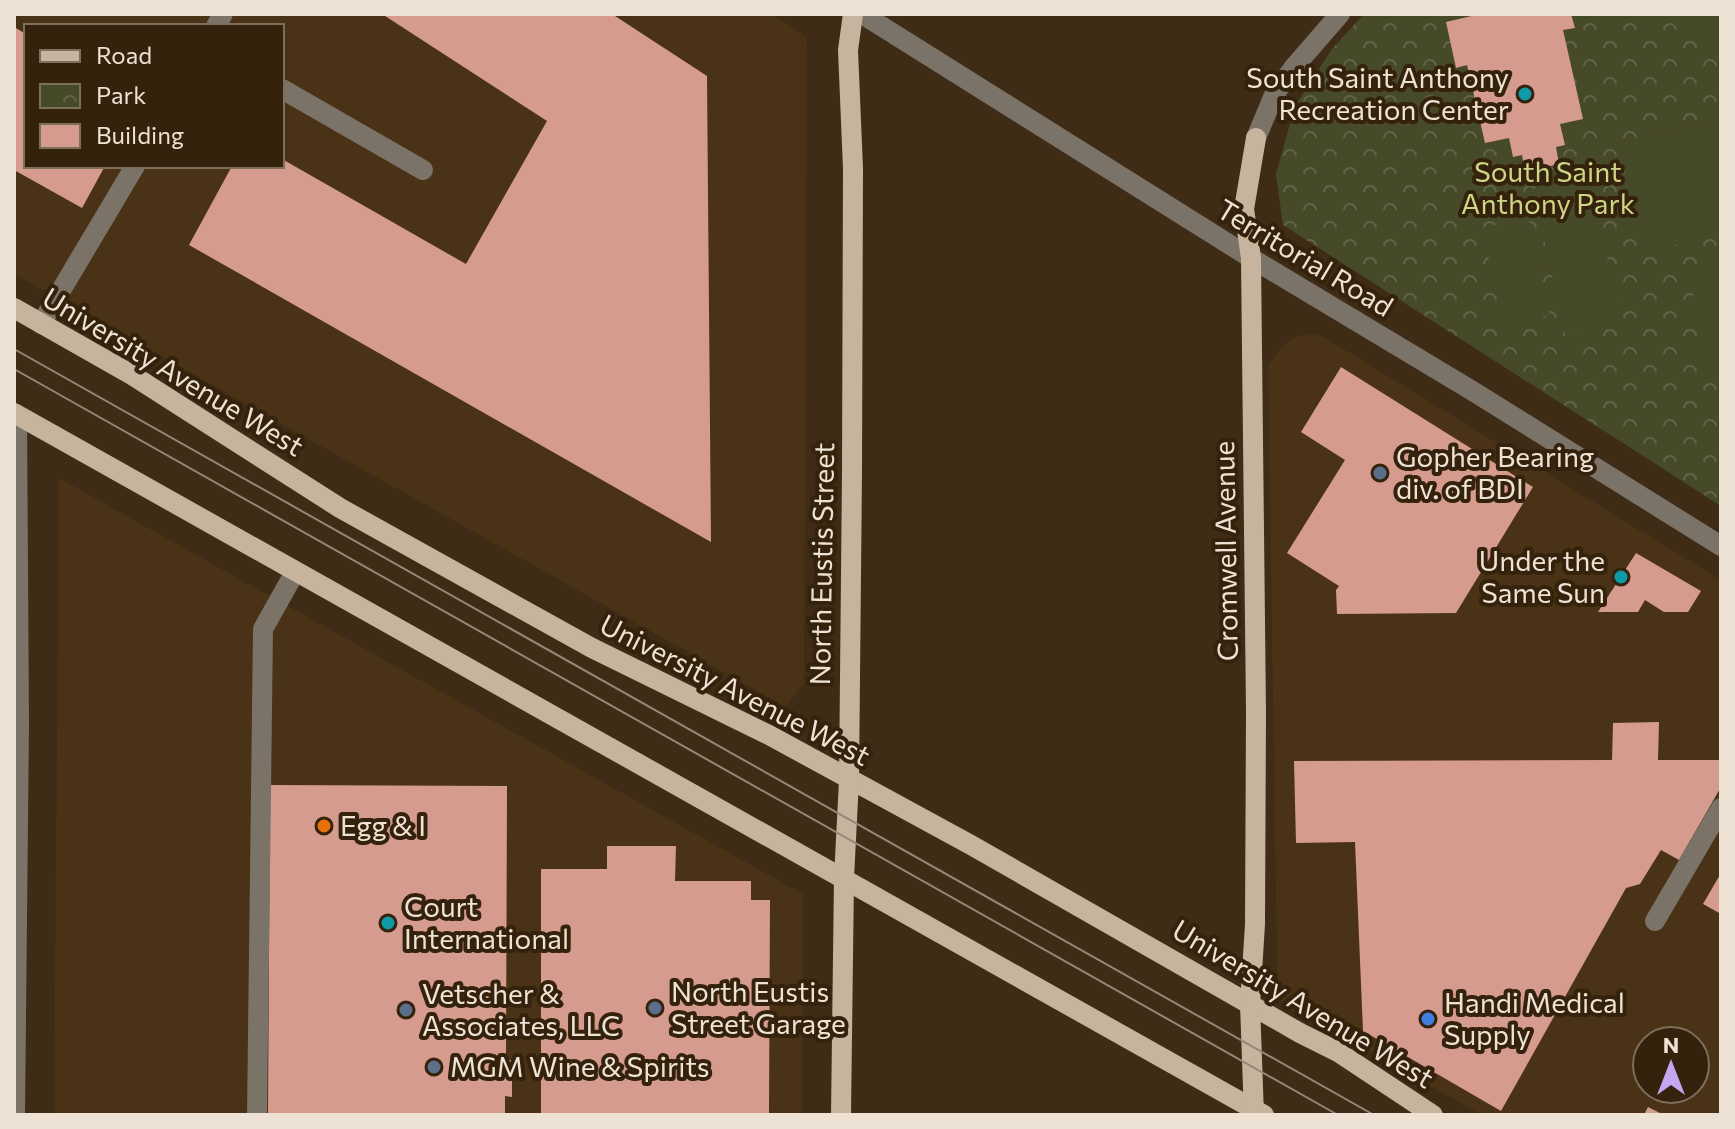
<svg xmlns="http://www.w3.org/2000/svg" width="1735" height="1129" font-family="Commissioner,sans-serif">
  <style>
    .built { fill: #493216; fill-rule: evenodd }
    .park { fill: url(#park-crowns) }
    .garden { fill: #474a29 }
    .building { fill: #d69b8f }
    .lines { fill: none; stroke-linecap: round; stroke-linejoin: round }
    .minor { stroke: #7b7268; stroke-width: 20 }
    .major { stroke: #c6b49e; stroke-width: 20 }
    .tram { stroke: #968776; stroke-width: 2 }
    .culture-dot { fill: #0f9aa8; stroke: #34220c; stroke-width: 3 }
    .service-dot { fill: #5c6f8a; stroke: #34220c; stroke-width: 3 }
    .food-dot { fill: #e8710a; stroke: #34220c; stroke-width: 3 }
    .shop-dot { fill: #3f7fe0; stroke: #34220c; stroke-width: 3 }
    .labels { text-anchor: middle; stroke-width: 8; stroke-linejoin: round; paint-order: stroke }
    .poi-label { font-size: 28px; fill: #eee2d5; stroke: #34220c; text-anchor: start }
    .park-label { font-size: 28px; fill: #cdd686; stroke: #34220c }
    .street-label { font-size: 28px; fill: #eee2d5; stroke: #34220c }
  </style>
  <defs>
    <pattern id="park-crowns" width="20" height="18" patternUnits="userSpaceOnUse" patternTransform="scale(2)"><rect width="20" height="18" fill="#474a29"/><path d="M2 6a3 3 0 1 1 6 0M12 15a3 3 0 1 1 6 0" fill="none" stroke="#626447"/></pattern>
  </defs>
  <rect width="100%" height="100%" fill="#3e2c16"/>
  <g class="built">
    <path d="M14,14H772L807,37L804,683L786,707L14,274ZM26,26H282V166H26Z"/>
    <path d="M1313,334L1324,337L1721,580V1115H1482L1288,1006L1281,997L1277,970L1268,365L1284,344L1295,337ZM1647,1041H1695V1089H1647Z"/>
    <polygon points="59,478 803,894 802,1115 54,1115"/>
  </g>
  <polygon class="park" points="1364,14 1721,14 1721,506 1283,225 1276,174 1295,106 1332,49"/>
  <g class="garden">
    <polygon points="1658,14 1721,14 1721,41 1698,41"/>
    <polygon points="1721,119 1721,234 1643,253 1619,142"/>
    <polygon points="1588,176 1623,325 1566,338 1533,189"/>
    <polygon points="1528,217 1550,315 1504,325 1482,228"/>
    <polygon points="1721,242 1721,366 1719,367 1699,355 1693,288 1713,248"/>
  </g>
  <g class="building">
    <polygon points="382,14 612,14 707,76 711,542 189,245 232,166 282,166 282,159 466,264 547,121"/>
    <polygon points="1480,14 1571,14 1575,28 1563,30 1583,119 1560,124 1565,145 1556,147 1559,164 1525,172 1522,155 1513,157 1509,138 1485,143 1467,65 1456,68 1446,22"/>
    <polygon points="14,27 26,34 26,166 105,166 82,208 14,170"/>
    <polygon points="1341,367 1533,487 1456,613 1337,614 1336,590 1339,586 1287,553 1345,460 1301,432"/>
    <polygon points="1636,553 1701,591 1688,612 1664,612 1645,600 1638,612 1598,612"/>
    <polygon points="1659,722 1658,760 1721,760 1721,787 1679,860 1661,850 1640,884 1626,888 1501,1111 1363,1031 1355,842 1296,843 1294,761 1612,760 1613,723"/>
    <polygon points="270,785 507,786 506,1060 512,1060 512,1097 505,1096 505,1115 268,1115"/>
    <polygon points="607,846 676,846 675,881 751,881 751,900 770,900 769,1115 541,1115 541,869 607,869"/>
    <polygon points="1721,873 1721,914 1703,904"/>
    <polygon points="1648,1107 1664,1115 1644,1115"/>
  </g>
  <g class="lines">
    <g class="minor">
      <polyline points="862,14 1251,258 1471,390 1721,546"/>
      <polyline points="216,26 223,14"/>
      <polyline points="282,89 423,170"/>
      <polyline points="1256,138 1274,95 1294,67 1340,14"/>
      <polyline points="41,324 135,166"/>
      <polyline points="1655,921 1721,808"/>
      <polyline points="15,1115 19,723 17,415"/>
      <polyline points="257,1115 263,629 295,572"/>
    </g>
    <g class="major">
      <polyline points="14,308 132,375 340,508 592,648 769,735 971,845 1300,1033 1338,1052 1433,1115"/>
      <polyline points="14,413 1264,1115"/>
      <polyline points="841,1115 844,878 849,780 852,472 853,169 848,50 853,14"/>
      <polyline points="1254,1115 1250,1004 1255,924 1256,713 1251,258 1244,209 1256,138"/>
    </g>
    <g class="tram">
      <polyline points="14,349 1374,1115"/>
      <polyline points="14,369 1338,1115"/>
    </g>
  </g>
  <g class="culture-dot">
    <circle cx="1525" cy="94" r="8"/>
    <circle cx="1621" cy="577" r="8"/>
    <circle cx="388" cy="923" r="8"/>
  </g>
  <g class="service-dot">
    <circle cx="1380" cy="473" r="8"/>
    <circle cx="655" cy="1008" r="8"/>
    <circle cx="406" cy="1010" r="8"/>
    <circle cx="434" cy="1067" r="8"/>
  </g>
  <circle class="food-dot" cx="324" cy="826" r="8"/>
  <circle class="shop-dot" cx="1428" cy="1019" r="8"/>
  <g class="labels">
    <g class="poi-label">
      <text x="1509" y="88" text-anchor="end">South Saint Anthony<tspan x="1509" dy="32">Recreation Center</tspan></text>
      <text x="1396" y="467">Gopher Bearing<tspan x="1396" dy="32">div. of BDI</tspan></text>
      <text x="1605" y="571" text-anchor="end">Under the<tspan x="1605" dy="32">Same Sun</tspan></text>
      <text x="340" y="836">Egg &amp; I</text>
      <text x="404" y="917">Court<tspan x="404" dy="32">International</tspan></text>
      <text x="671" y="1002">North Eustis<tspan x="671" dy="32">Street Garage</tspan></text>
      <text x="422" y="1004">Vetscher &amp;<tspan x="422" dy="32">Associates, LLC</tspan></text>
      <text x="1444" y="1013">Handi Medical<tspan x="1444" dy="32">Supply</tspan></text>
      <text x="450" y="1077">MGM Wine &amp; Spirits</text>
    </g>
    <g class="park-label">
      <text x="1548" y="182">South Saint<tspan x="1548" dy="32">Anthony Park</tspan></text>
    </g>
    <g class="street-label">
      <text transform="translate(1305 258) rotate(31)" y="10">Territorial Road</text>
      <text transform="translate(173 372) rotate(31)" y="10">University Avenue West</text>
      <text transform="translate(1226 551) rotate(-91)" y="10">Cromwell Avenue</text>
      <text transform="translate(822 564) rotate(-89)" y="10">North Eustis Street</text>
      <text transform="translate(735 690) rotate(27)" y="10">University Avenue West</text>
      <text transform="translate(1303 1004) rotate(31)" y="10">University Avenue West</text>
    </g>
  </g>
  <rect width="1735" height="1129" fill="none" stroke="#eee2d5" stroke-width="32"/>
  <rect x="24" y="24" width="260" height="144" fill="#34220c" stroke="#7e6f5c" stroke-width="2"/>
  <rect x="40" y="50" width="40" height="12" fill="#c6b49e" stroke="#7e6f5c" stroke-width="2"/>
  <text x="96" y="64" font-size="24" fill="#eee2d5">Road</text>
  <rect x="40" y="84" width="40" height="24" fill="url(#park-crowns)" stroke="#7e6f5c" stroke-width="2"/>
  <text x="96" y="104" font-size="24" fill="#eee2d5">Park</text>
  <rect x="40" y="124" width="40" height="24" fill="#d69b8f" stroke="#7e6f5c" stroke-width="2"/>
  <text x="96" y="144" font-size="24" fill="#eee2d5">Building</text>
  <g transform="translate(1671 1065)"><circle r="38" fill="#34220c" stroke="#7e6f5c" stroke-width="2"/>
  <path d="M0-6L14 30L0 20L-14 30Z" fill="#c3a7f2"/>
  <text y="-12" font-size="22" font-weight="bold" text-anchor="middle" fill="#eee2d5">N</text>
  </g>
</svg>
